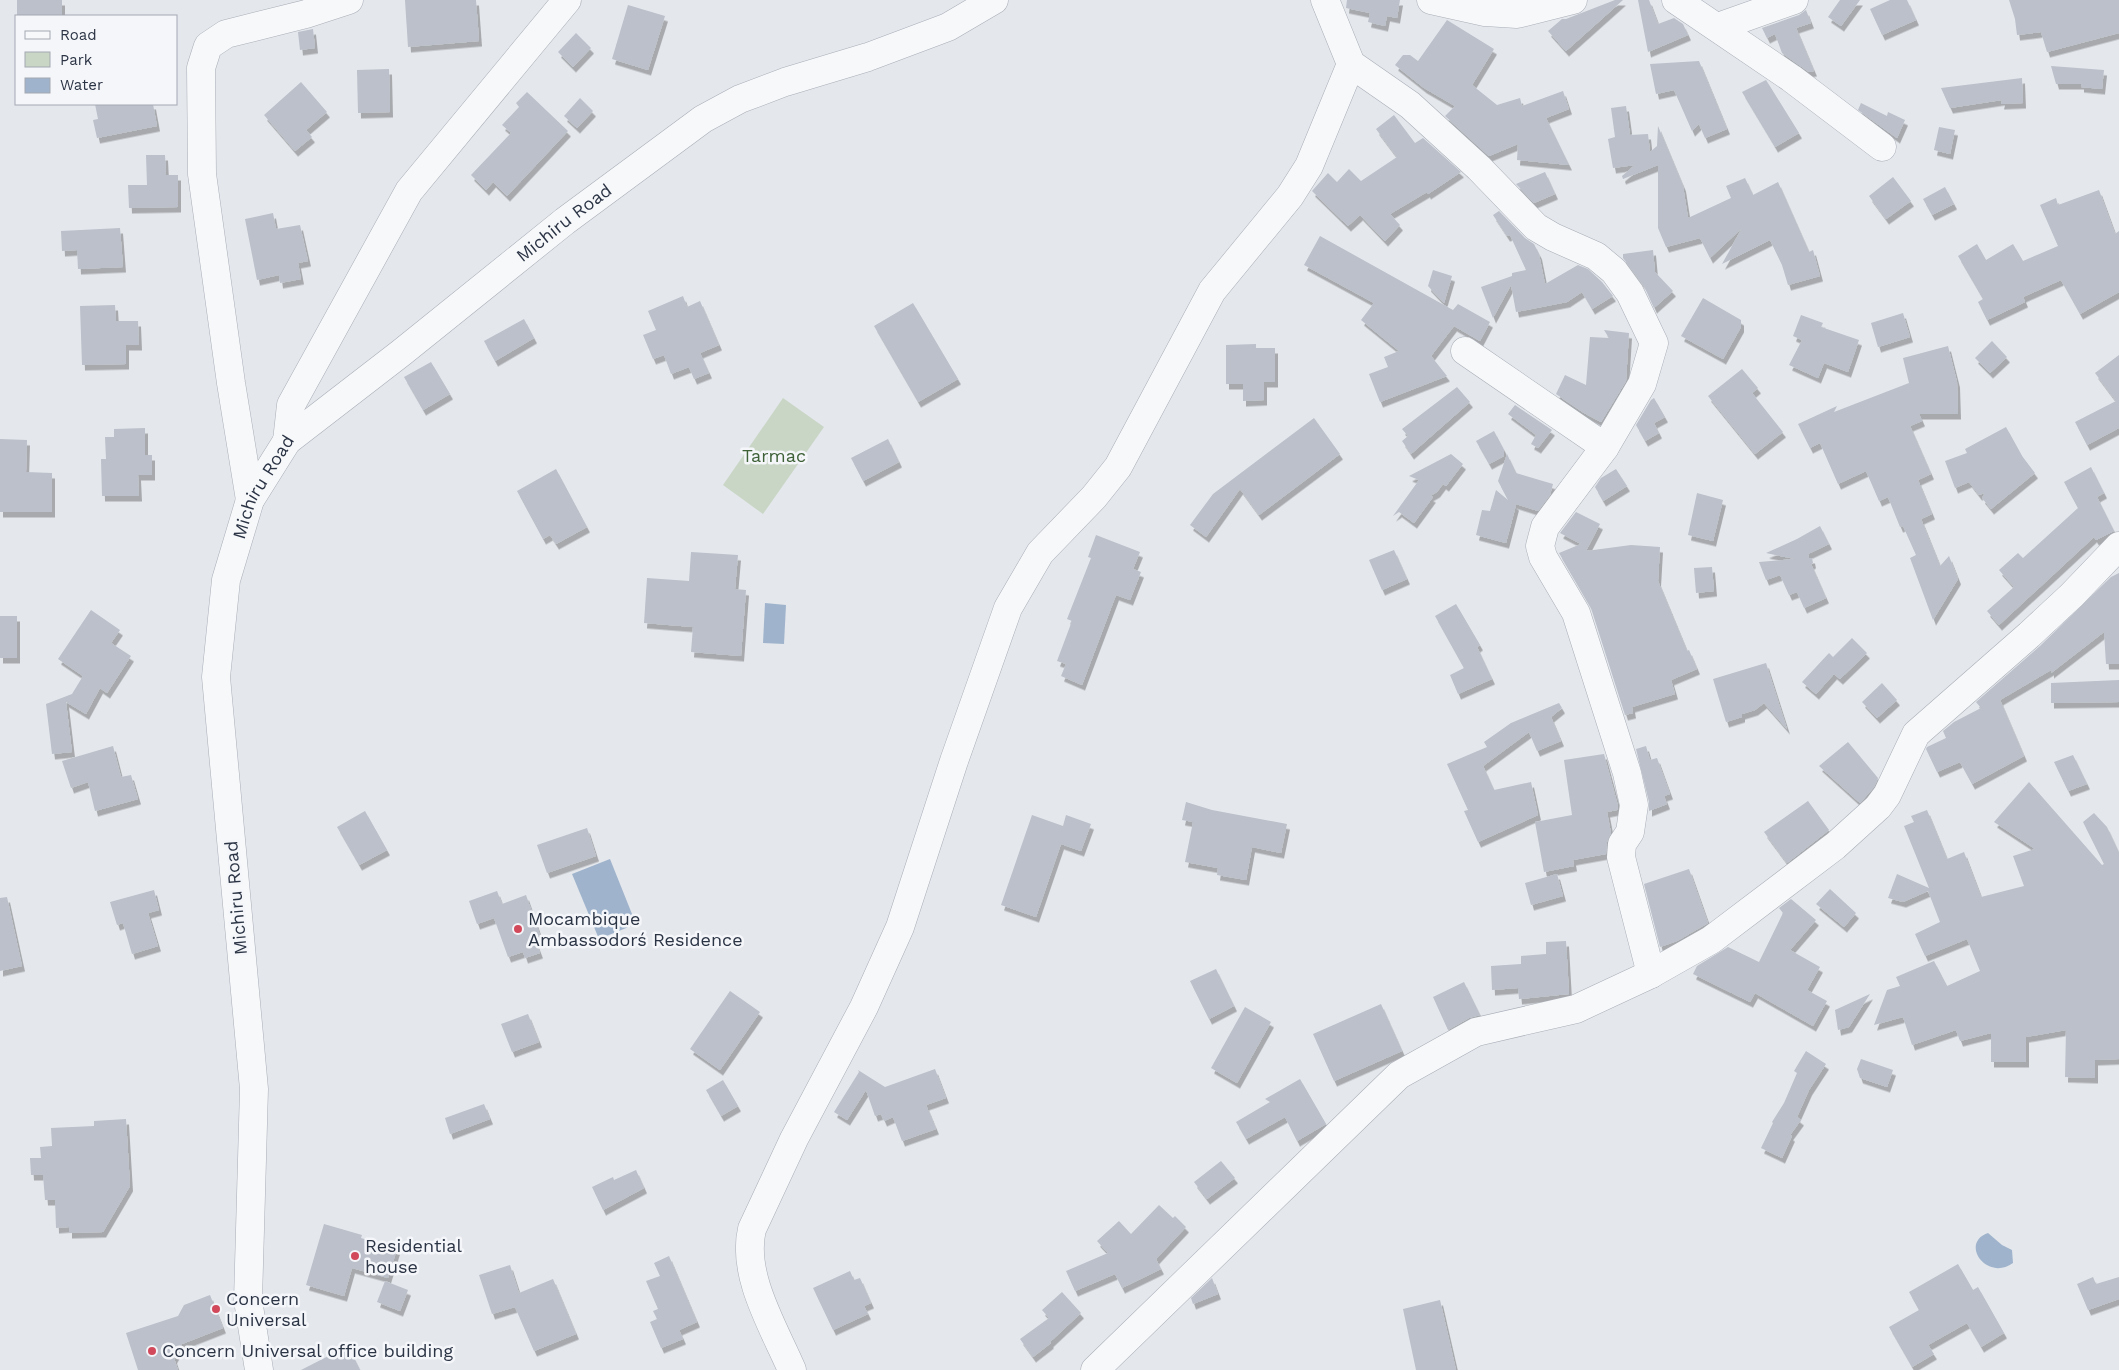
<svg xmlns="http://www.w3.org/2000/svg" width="2119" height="1370" font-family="'Work Sans',sans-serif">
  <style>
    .park { fill: #c9d6c5 }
    .water { fill: #9fb4cc }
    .building { fill: #bbc0ca; filter: url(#shadow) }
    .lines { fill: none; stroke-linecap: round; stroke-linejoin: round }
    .minor-casing { stroke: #a9aeb7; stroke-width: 29 }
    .minor { stroke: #f7f8fa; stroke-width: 28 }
    .poi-dot { fill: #d1495b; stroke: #f4f6f9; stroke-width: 2 }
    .labels { text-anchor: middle; stroke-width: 5; stroke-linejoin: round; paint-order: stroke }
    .street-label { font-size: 18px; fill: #2b3445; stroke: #f4f6f9 }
    .park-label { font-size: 18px; fill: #3f6138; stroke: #f4f6f9 }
    .poi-label { font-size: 18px; fill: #2b3445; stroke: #f4f6f9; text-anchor: start }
  </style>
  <defs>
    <filter id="shadow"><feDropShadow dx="3" dy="5.5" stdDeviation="0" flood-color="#0004"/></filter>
  </defs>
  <rect width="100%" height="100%" fill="#e4e7ec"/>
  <polygon class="park" points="783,398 824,427 763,514 723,485"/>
  <g class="water">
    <polygon points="765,603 786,605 784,644 763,643"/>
    <polygon points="610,859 636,924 599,939 572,874"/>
    <path d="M1988,1233L2002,1245L2012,1250L2013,1263C1987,1282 1959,1243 1988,1233Z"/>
  </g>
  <g class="building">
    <rect x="17" y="0" width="45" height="16"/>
    <polygon points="405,0 476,0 479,41 408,47"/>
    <polygon points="1347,0 1400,0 1397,18 1387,16 1385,26 1368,22 1370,13 1346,8"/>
    <polygon points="1615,0 1623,0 1566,51 1548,31 1562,19 1566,19"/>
    <polygon points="1638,0 1649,0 1658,24 1674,18 1683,24 1688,35 1648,52"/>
    <polygon points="1840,0 1860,0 1841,26 1828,17"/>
    <polygon points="1890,0 1907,0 1916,20 1882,35 1870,9"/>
    <polygon points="2009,0 2119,0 2119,33 2047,52 2041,32 2017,35 2015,19"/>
    <polygon points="628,5 665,16 648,70 612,59"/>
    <polygon points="1806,10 1811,23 1796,28 1814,71 1809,72 1782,53 1775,34 1767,38 1762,28 1799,15"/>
    <polygon points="1447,20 1494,49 1472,85 1497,105 1520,98 1522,106 1563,91 1569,109 1546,118 1569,165 1517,160 1518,144 1489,156 1445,116 1455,106 1424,88 1395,65 1403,55 1410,55 1418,61"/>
    <polygon points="313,29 315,48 300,50 298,32"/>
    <polygon points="576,33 591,48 573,67 558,52"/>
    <polygon points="1699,61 1727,129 1705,138 1699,124 1692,131 1674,90 1656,94 1650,64"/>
    <polygon points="2051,66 2104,70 2102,89 2081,87 2081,84 2056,84"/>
    <polygon points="389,69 390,112 358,113 357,70"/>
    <polygon points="2022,78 2023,103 2001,104 2002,100 1950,108 1941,88"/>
    <polygon points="1766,80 1799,133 1775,147 1742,92"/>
    <polygon points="301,82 327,112 306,130 312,137 295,151 264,115"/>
    <polygon points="527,92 568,131 507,196 493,182 486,190 471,175 511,133 502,125 519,107 516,103"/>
    <polygon points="580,98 593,111 577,128 564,116"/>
    <polygon points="1861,103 1887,116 1888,112 1905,120 1897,138 1858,110"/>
    <polygon points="95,104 153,104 157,126 97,138 93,120 98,119"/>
    <polygon points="1626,106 1630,135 1648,134 1650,152 1657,146 1658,126 1683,186 1688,218 1731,198 1726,186 1745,178 1753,195 1778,182 1809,252 1813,250 1820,276 1788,285 1782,265 1770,240 1722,264 1742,228 1710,258 1700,238 1666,247 1658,228 1658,165 1623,179 1622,176 1635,165 1613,168 1608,139 1615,137 1611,108"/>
    <polygon points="1394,115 1415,143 1423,138 1461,172 1428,194 1427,192 1390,214 1400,225 1385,241 1360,215 1348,226 1312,191 1328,173 1337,182 1349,169 1361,181 1397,157 1376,129"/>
    <polygon points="1939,127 1955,130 1950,154 1934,150"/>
    <polygon points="146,155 165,155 166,175 178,175 178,207 129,208 128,185 147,185"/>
    <polygon points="1545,172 1555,194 1534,203 1516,184"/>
    <polygon points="1893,177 1911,201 1886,219 1869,196"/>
    <polygon points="1945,187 1954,204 1932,215 1923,199"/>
    <polygon points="2099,190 2115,234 2119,231 2119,292 2080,314 2061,280 2023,297 2025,302 1987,320 1978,302 1983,299 1958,256 1977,244 1986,260 2013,244 2023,261 2058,246 2040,205 2056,198 2058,205"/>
    <polygon points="1499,211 1525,238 1534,244 1539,254 1545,284 1578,265 1588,269 1602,282 1613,296 1592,309 1582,292 1567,302 1516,312 1511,285 1493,318 1481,287 1512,276 1512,273 1526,270 1510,235 1507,236 1493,215"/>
    <polygon points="273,213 276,229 300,225 308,261 298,263 301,279 280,283 279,275 257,280 245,219"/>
    <polygon points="120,228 123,267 78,269 77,250 62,251 61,231"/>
    <polygon points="1320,236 1453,310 1458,304 1490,322 1480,341 1454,326 1431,356 1447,376 1380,402 1369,374 1388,367 1384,357 1399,351 1361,320 1374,303 1304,265"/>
    <polygon points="1653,250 1655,272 1673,291 1654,308 1644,286 1623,258 1623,254"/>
    <polygon points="1433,270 1452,276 1444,303 1428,286"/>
    <polygon points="683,296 687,307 700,301 719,345 700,353 709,373 694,379 689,367 671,374 664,355 653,359 643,335 656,330 648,311"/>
    <polygon points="1703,298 1741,320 1741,327 1723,359 1681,336"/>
    <polygon points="913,303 958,379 918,402 874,326"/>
    <polygon points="115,305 116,321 138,321 139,345 126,345 126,364 82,365 80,306"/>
    <polygon points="1903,313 1910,337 1878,347 1871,323"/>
    <polygon points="1801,315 1823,323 1821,327 1859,340 1848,372 1824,363 1818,378 1789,365 1802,340 1793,336"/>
    <polygon points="524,319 534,338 495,361 484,341"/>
    <polygon points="1604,330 1629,333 1626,381 1601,422 1584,413 1556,394 1565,375 1586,385 1590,337 1609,338"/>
    <polygon points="1992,341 2007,357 1990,373 1975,358"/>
    <polygon points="1256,344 1256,348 1275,348 1275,382 1264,382 1264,400 1243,401 1243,384 1226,384 1226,345"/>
    <polygon points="1948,346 1957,382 1958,414 1919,414 1922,421 1910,426 1931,474 1918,480 1932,514 1921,519 1940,566 1949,556 1958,579 1933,620 1910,558 1916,555 1903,526 1900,527 1888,497 1879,501 1866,471 1838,484 1820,443 1810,448 1798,424 1837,406 1834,412 1909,383 1903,358"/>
    <polygon points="2119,355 2119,428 2087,445 2075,422 2116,401 2095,373"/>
    <polygon points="431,362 450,394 423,410 404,377"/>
    <polygon points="1742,369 1758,388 1752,393 1783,432 1755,454 1708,396"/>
    <polygon points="1457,387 1470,402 1411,454 1402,441 1408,436 1402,429"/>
    <polygon points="1654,398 1665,417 1654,423 1659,433 1645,441 1636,425 1651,400"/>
    <polygon points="1515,405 1552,430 1538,448 1531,444 1536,435 1508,414"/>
    <polygon points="1314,418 1340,454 1259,515 1240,489 1206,537 1190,525 1213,494"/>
    <polygon points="2006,427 2022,456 2035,473 1991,509 1982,498 1985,493 1979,495 1969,482 1955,488 1945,461 1967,453 1965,449"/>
    <polygon points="145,428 145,455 152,455 152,475 138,475 139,496 102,496 101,459 106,459 105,437 114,437 114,429"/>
    <polygon points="1494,431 1504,450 1504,456 1489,464 1476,441"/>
    <polygon points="0,439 27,440 26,472 52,473 52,512 0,512"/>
    <polygon points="888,439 899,462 863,481 851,458"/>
    <polygon points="1451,454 1463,464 1446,486 1443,484 1437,492 1430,496 1433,497 1414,523 1399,512 1393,516 1419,480 1409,476"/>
    <polygon points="1507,454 1516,473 1553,484 1550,495 1538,511 1513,503 1516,505 1506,543 1476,535 1482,510 1490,511 1496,490 1508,500 1498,481"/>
    <polygon points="2091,467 2104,493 2097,497 2114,531 2096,540 2094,537 1999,625 1987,611 2014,587 1999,570 2018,553 2023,558 2078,508 2064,482"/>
    <polygon points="556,469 587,527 556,544 550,535 543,539 517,491"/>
    <polygon points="1616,469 1627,486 1603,501 1595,487 1601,478"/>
    <polygon points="1697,493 1723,500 1713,541 1688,535"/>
    <polygon points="1576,512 1600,524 1586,551 1631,545 1660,547 1658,581 1687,651 1689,650 1697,669 1671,680 1675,694 1632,707 1633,713 1625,715 1591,608 1559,553 1581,544 1560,533"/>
    <polygon points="1820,526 1829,544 1808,554 1809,558 1812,558 1813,563 1811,564 1826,598 1804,608 1797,592 1789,595 1780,575 1766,580 1759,562 1795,559 1766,553 1797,539"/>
    <polygon points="1096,535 1140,552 1133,569 1141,572 1130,600 1116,595 1082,685 1061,676 1066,664 1057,661 1072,621 1067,619 1091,558 1088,557"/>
    <polygon points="1394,550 1407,579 1382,590 1369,560"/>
    <polygon points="691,552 738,555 735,589 746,590 741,656 691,652 693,627 644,623 647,578 689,581"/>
    <polygon points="1712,567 1714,591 1696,593 1694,568"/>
    <polygon points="2119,573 2119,664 2106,664 2104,632 2051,673 2051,670 2000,700 2024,756 1972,784 1960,762 1937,772 1926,749 1927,747 1946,738 1943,731 1954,722 1981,708 1976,702 2040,646 2111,577"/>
    <polygon points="1456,604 1480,645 1477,647 1492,679 1458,694 1450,675 1464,668 1435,616"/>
    <polygon points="91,610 120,630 111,643 131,656 107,693 100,688 86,714 66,702 72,752 52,754 46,704 72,694 83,676 58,659"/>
    <rect x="0" y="616" width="17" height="42"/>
    <polygon points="1852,638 1867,653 1840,679 1834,674 1816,694 1802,682 1829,653 1833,657"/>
    <polygon points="1766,663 1787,729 1764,703 1755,710 1742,714 1742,717 1726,722 1713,679"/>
    <polygon points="2119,680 2119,702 2051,703 2051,683"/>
    <polygon points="1882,683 1897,700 1877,718 1862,702"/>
    <polygon points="1559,703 1562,708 1551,717 1561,741 1537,751 1529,732 1483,766 1494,790 1531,782 1538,815 1478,842 1464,811 1468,810 1447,764 1487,747 1484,742 1511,723"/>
    <polygon points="1848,742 1878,778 1874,787 1860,803 1819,766"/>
    <polygon points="113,746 121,777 131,775 138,799 95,811 88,782 71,788 62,761"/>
    <polygon points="1646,746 1650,760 1657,758 1670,794 1664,796 1667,804 1649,811 1649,802 1636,749"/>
    <polygon points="1604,754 1618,806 1617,810 1607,812 1611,833 1607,842 1606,854 1573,860 1574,866 1544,872 1535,822 1572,815 1564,760"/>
    <polygon points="2073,755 2087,784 2068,791 2054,762"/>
    <polygon points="2029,782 2102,865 2104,864 2083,822 2094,813 2107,827 2119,853 2119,1059 2095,1060 2095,1078 2065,1077 2066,1030 2026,1037 2026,1062 1991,1062 1991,1033 1960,1041 1956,1030 1912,1045 1903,1017 1874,1025 1887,990 1900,986 1896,977 1934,961 1947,986 1980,971 1967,939 1925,956 1915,934 1940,922 1928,891 1903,902 1888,898 1897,874 1929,888 1904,826 1914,822 1911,816 1927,810 1947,859 1964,852 1981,897 2024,886 2013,856 2035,849 1994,822"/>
    <polygon points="1808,801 1829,830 1787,863 1764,832"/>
    <polygon points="1186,802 1212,810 1287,824 1281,853 1252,847 1246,880 1217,875 1218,868 1185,862 1193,822 1182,820"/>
    <polygon points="365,811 387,850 359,865 337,827"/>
    <polygon points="1032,815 1063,826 1066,815 1091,824 1081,851 1061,844 1036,917 1001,905"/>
    <polygon points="587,828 596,856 547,873 537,845"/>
    <polygon points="1689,869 1708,923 1677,941 1660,947 1644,884"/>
    <polygon points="1557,874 1563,896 1531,905 1525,883"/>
    <polygon points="1830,889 1856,913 1844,927 1816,904"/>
    <polygon points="154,890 159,910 148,913 158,946 132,954 123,923 117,925 110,902"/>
    <polygon points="497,891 502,904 526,895 540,935 534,937 540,953 525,958 523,952 508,957 494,918 477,924 469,901"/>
    <polygon points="7,897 22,966 0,971 0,898"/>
    <polygon points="1791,899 1816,920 1790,950 1820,967 1807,990 1827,1001 1813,1026 1755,993 1750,1002 1693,974 1697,966 1728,947 1759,962 1783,913 1779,908"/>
    <polygon points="1566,941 1569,994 1519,999 1518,988 1492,990 1491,966 1521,964 1521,956 1546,954 1546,942"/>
    <polygon points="1216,969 1234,1006 1209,1019 1190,981"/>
    <polygon points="1464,982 1480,1015 1469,1018 1448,1030 1433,997"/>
    <polygon points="730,991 760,1012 720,1070 690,1049"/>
    <polygon points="1870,994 1849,1027 1838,1030 1835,1010"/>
    <polygon points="1381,1004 1402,1051 1334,1081 1313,1034"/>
    <polygon points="1245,1007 1271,1022 1237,1083 1211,1068"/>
    <polygon points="528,1014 539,1042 512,1052 501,1024"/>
    <polygon points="1806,1051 1826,1064 1809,1090 1797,1117 1801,1120 1790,1135 1792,1136 1782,1158 1761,1148 1773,1123 1772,1122 1784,1103 1797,1073 1794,1071"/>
    <polygon points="1861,1059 1893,1070 1887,1087 1860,1078 1857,1069"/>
    <polygon points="935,1069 946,1098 926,1105 936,1129 902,1141 893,1117 884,1121 881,1114 875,1116 866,1090 847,1120 834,1112 859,1072 858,1070 885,1087"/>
    <polygon points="1300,1079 1326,1124 1297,1141 1285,1117 1246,1139 1236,1122 1270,1102 1265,1099"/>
    <polygon points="723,1080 738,1106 721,1116 706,1090"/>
    <polygon points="484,1104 490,1119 450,1134 445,1118"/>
    <polygon points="126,1119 130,1186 103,1232 69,1233 69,1227 56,1228 55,1200 45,1200 43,1175 31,1175 30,1158 41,1158 40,1147 52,1146 51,1128 94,1126 94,1121"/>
    <polygon points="1221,1161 1235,1178 1207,1199 1194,1182"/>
    <polygon points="636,1170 644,1188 603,1210 592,1187 613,1177 614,1180"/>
    <polygon points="1159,1205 1173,1218 1175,1216 1186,1227 1156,1259 1161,1269 1122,1288 1115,1274 1075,1291 1066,1271 1108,1253 1097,1241 1119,1221 1131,1234"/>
    <polygon points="324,1224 362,1235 361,1238 397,1249 388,1278 352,1268 344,1296 306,1285"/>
    <polygon points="669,1256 697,1322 679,1330 683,1339 661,1348 650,1322 657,1319 653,1311 658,1309 646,1281 660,1276 654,1263"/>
    <polygon points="1958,1264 1973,1290 1978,1287 2004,1333 1981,1347 1967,1323 1928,1345 1934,1354 1912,1367 1889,1327 1919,1310 1909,1292"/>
    <polygon points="510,1265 519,1293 553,1279 576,1334 534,1351 515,1307 492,1314 479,1275"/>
    <polygon points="850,1271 854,1280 860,1278 871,1303 864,1306 868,1314 833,1330 813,1288"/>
    <polygon points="2093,1277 2096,1284 2119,1277 2119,1299 2088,1310 2077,1284"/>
    <polygon points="1212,1278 1218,1294 1193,1304 1191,1298"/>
    <polygon points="385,1281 408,1290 400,1311 377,1302"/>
    <polygon points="1062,1292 1081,1313 1050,1342 1051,1343 1033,1357 1020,1339 1049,1318 1042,1310"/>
    <polygon points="210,1295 223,1328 182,1344 174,1358 178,1370 138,1370 126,1333 178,1316 184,1305"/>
    <polygon points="1440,1300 1456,1370 1416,1370 1403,1309"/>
    <polygon points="348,1346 360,1370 301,1370"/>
  </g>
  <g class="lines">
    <defs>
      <g id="minor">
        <polyline points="1325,0 1351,64 1410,105 1479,168 1536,227 1553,237 1596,256 1614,271 1630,293 1654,343 1642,384 1605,447 1545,527 1540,546 1543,557 1576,613 1627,773 1634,805 1630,832 1622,844 1621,857 1651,974"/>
        <polyline points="1431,0 1485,12 1517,14 1573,0"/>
        <polyline points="1676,0 1791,78 1882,147"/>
        <polyline points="1718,27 1794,0"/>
        <polyline points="1465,351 1605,447"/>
        <polyline points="287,441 291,405 409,191 567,0"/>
        <polyline points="250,500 231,383 202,174 201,68 208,46 226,34 306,14 349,0"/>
        <path id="s1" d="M259,1370L248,1300L254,1089L216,677L226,580L250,500L287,441L401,353L565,221L703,119L740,99L785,82L868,57L948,27L994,0"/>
        <path d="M792,1370C774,1328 741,1275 752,1229L794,1139L864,1007L900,927L954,761L1008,608L1040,553L1094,497L1118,467L1212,291L1290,196L1309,166L1351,64"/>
        <polyline points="1095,1370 1399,1075 1476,1032 1576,1009 1651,974 1711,940 1835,846 1878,807 1887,795 1916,734 2029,635 2072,595 2119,546"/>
      </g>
    </defs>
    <use href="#minor" class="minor-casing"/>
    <use href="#minor" class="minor"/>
  </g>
  <g class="poi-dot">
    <circle cx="518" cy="929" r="5"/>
    <circle cx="355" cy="1256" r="5"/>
    <circle cx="216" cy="1309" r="5"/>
    <circle cx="152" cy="1351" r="5"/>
  </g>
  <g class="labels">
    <g class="street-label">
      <text dy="6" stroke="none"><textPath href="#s1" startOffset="1299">Michiru Road</textPath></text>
      <text dy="6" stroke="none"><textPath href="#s1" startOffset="894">Michiru Road</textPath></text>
      <text transform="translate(236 898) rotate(-95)" y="6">Michiru Road</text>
    </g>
    <g class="park-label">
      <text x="774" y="462">Tarmac</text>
    </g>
    <g class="poi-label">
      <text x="528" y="925">Mocambique<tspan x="528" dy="21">Ambassodorś Residence</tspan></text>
      <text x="365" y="1252">Residential<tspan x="365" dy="21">house</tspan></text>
      <text x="226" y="1305">Concern<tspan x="226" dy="21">Universal</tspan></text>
      <text x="162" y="1357">Concern Universal office building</text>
    </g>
  </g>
  <rect x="15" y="15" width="162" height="90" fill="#f4f6f9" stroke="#a4a8b1"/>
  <rect x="25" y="31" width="25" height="8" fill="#f7f8fa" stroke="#a4a8b1"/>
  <text x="60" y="40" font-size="15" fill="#2b3445">Road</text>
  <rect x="25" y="52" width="25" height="15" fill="#c9d6c5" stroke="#a4a8b1"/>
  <text x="60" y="65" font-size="15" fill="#2b3445">Park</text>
  <rect x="25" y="78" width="25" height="15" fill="#9fb4cc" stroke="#a4a8b1"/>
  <text x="60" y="90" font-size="15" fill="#2b3445">Water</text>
</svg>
